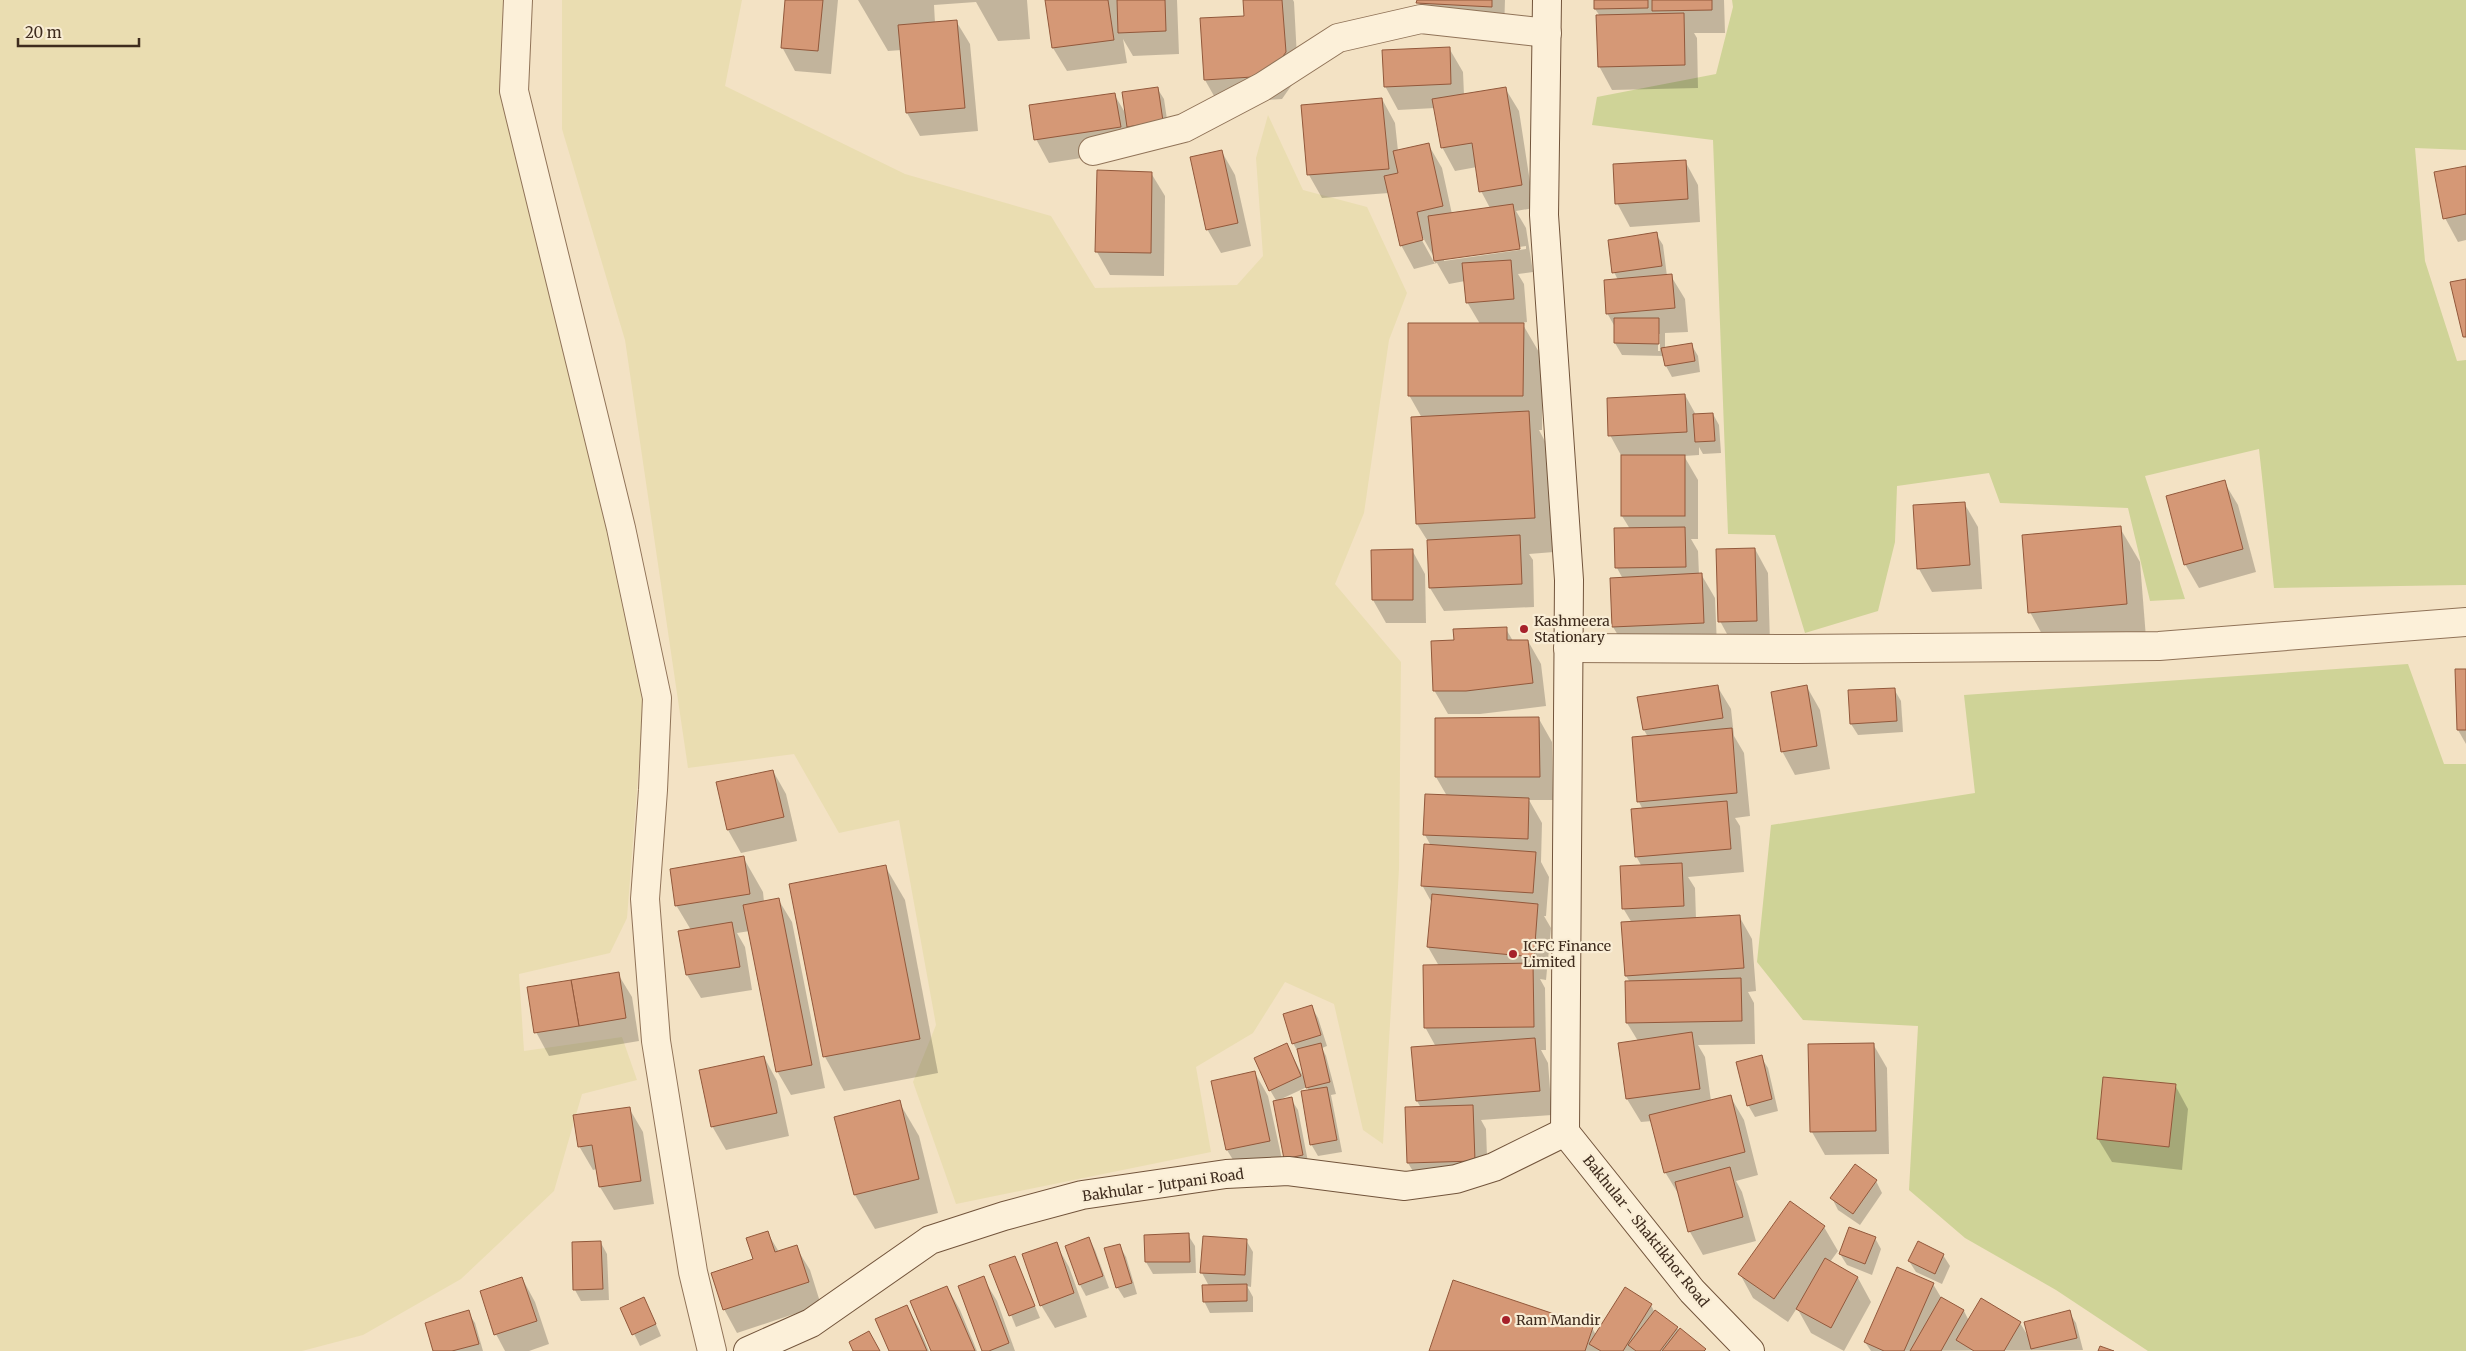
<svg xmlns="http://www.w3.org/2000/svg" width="2466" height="1351" font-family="Merriweather,serif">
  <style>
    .farmland { fill: #eaddb1 }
    .green { fill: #cfd397 }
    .shadow { fill: #0003; fill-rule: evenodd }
    .building { fill: #d59876; stroke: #92583b }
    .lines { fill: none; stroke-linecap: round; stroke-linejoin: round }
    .street-casing { stroke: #907358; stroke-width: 30 }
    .secondary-casing { stroke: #72543b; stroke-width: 30 }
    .street { stroke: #fcf0d9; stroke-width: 28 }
    .secondary { stroke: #fcf0d9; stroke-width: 28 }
    .poi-dot { fill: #a6212a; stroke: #f9edd5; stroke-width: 2 }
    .labels { text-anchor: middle; stroke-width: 4.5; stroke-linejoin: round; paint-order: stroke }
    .poi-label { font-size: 14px; fill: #3f2c1e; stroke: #f9edd5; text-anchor: start }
    .street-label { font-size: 14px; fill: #3f2c1e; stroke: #f9edd5 }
  </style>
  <rect width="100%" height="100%" fill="#f3e2c4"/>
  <g class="farmland">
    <polygon points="0,0 504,0 610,537 644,700 627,918 610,953 519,974 524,1051 622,1037 637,1080 582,1094 554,1191 461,1279 363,1335 302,1351 0,1351"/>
    <polygon points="562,0 742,0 725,86 905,174 1051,216 1095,288 1237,285 1263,256 1256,158 1268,115 1303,190 1367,207 1407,293 1389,340 1364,513 1335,584 1401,662 1399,869 1383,1144 1363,1130 1334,1004 1285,982 1253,1033 1196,1067 1211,1152 956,1204 913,1082 936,1025 899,820 839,833 794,754 688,768 625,340 562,129"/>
  </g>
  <g class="green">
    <polygon points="1732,0 2466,0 2466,150 2415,148 2425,261 2457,361 2466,360 2466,585 2274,588 2259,449 2145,476 2185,599 2150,601 2128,508 2000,503 1989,473 1897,486 1895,542 1878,611 1805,633 1775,535 1728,534 1713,140 1592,125 1597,97 1716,74 1733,7"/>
    <polygon points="2408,664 2444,764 2466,764 2466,1351 2148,1351 2056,1290 1965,1238 1909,1190 1918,1026 1803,1020 1757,962 1771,825 1975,793 1964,695"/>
  </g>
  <g class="shadow">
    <polygon points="786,0 838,0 831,74 795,71 782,47"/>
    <polygon points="858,0 1027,0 1030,39 998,41 976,2 934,5 935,23 956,21 970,44 978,131 920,136 907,113 902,50 888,51"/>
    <polygon points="1047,0 1177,0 1179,54 1133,56 1123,39 1127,63 1067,71 1053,48"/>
    <polygon points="1244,0 1293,0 1294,2 1298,76 1282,99 1218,103 1205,80 1245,17"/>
    <polygon points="1418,0 1505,0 1504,30 1431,26"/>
    <polygon points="1595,0 1724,0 1725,33 1694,33 1697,38 1698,88 1612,90 1599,66 1600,16 1595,9"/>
    <path d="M1449,48L1463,72L1464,95L1505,88L1519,111L1534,208L1516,211L1526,228L1533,272L1518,274L1524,284L1527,322L1522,323L1543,359L1542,430H1539L1548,447L1554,552L1529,554L1533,560L1534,607L1444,611L1430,588L1429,543L1417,524L1422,418L1409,395L1480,324L1467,302L1465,281L1449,284L1437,263L1414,269L1401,245L1389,193L1322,198L1309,175L1302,106L1382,99L1395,123L1398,151L1428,144L1442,168L1452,214L1490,208L1481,191L1477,167L1455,171L1442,147L1435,108L1398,110L1385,86ZM1421,234L1435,259V264L1419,235ZM1526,246V249L1444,261V258Z"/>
    <polygon points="1157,88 1164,99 1169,133 1133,150 1049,163 1036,139 1114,94 1127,116"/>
    <polygon points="1222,152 1235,175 1251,246 1221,253 1207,229"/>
    <polygon points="1685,161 1698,185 1700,222 1630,227 1617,203"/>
    <polygon points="2466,167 2466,240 2458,242 2445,218"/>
    <polygon points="1151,173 1165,196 1164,276 1110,275 1097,252"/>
    <path d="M1656,234L1663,245L1667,276H1671L1685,299L1688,332L1665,333V348L1691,344L1698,356L1700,372L1672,377L1666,366L1664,356L1622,355L1615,343V327L1607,313L1618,280L1614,272ZM1658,334H1660V351H1658Z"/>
    <polygon points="1685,395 1696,415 1713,414 1719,425 1721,453 1703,454 1699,447 1699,455 1684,456 1698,480 1698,539 1691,539 1698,551 1699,575 1701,574 1715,598 1717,646 1627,650 1613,627 1623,579 1617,568 1630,529 1622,516 1622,457 1610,435"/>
    <polygon points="2224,482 2238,505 2256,572 2199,588 2185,564"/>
    <polygon points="1964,503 1978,527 1982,589 1932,592 1919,569"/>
    <polygon points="2120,528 2140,562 2146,638 2049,647 2030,612"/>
    <polygon points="1755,549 1768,573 1770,644 1733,645 1720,621"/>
    <polygon points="1412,550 1425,574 1426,623 1386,623 1373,600"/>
    <polygon points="1506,629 1513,641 1528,641 1541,664 1546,706 1480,714 1448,714 1434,690 1455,641"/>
    <polygon points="2466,670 2466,744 2458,730"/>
    <polygon points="1717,686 1731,709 1734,736 1744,753 1750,816 1735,818 1740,826 1744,872 1688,877 1695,888 1696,919 1739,916 1752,939 1756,991 1748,992 1754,1003 1755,1044 1698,1045 1705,1057 1711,1101 1730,1096 1744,1120 1758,1175 1736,1181 1742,1192 1756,1241 1703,1255 1690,1232 1679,1195 1665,1172 1652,1121 1641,1122 1627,1099 1620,1044 1638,1041 1627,1023 1627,983 1630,982 1626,976 1622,923 1632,923 1623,908 1642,867 1636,856 1643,810 1639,802 1648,737 1644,730"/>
    <polygon points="1807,687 1820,710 1830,769 1795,775 1782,751"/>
    <polygon points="1894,689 1901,701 1903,732 1858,735 1851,724"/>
    <polygon points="1539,719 1552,742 1553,800 1529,800 1542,823 1541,862 1549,877 1546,916 1544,916 1551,928 1546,980 1540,979 1545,988 1546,1050 1541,1050 1548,1063 1552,1115 1481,1120 1486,1129 1488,1184 1422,1186 1408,1163 1421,1108 1417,1101 1436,1047 1425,1027 1439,966 1428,947 1432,903 1422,885 1431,846 1425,835 1447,796 1436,777"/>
    <polygon points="773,771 786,794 797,841 741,853 728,830"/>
    <polygon points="743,857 763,892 764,902 778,899 792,922 825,1088 791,1095 777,1071 750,931 737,933 745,947 752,990 701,998 687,975 680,932 691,930 676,905"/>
    <polygon points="885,866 905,900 938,1073 844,1091 825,1057 791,885"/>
    <polygon points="618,974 632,997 639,1041 549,1056 536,1032"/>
    <polygon points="1311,1006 1318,1018 1327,1046 1322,1048 1326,1056 1336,1094 1331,1095 1342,1152 1318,1156 1311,1144 1309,1091 1307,1087 1279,1100 1291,1099 1298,1110 1309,1167 1292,1170 1277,1102 1270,1090 1287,1045 1306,1082 1299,1054 1293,1043"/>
    <polygon points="1873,1044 1887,1068 1889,1154 1825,1155 1812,1132"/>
    <polygon points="764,1057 777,1081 789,1136 726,1150 712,1126"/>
    <polygon points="1761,1057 1768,1068 1778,1111 1755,1117 1748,1105"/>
    <polygon points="1255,1073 1268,1096 1283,1164 1241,1173 1227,1150 1213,1082"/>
    <polygon points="2175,1085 2188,1109 2182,1170 2112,1162 2098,1139"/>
    <polygon points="899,1102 919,1136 938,1213 875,1229 855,1195 836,1118"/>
    <polygon points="629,1108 643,1132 654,1204 614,1210 600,1187 597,1169 593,1170 579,1146"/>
    <polygon points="1876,1181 1882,1193 1860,1225 1838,1210 1832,1198"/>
    <polygon points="1790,1203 1824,1227 1838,1251 1830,1262 1858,1278 1871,1302 1844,1351 1811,1333 1797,1308 1788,1322 1753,1298 1740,1274"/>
    <polygon points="767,1232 779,1252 796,1247 810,1270 821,1305 737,1333 724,1309 755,1260"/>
    <polygon points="1188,1235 1195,1246 1196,1273 1153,1274 1146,1262 1145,1236"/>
    <polygon points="1089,1238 1095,1250 1109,1288 1086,1296 1080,1285 1066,1247"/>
    <polygon points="1875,1238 1881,1249 1872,1275 1847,1265 1840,1254"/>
    <polygon points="1246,1240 1253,1252 1251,1287 1247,1286 1253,1297 1253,1312 1210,1313 1204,1301 1209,1286 1202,1273"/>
    <polygon points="601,1243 607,1254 609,1300 581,1301 575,1290"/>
    <polygon points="1056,1244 1069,1267 1087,1317 1055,1328 1041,1305"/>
    <polygon points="1119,1245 1126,1257 1137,1294 1124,1298 1117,1287"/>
    <polygon points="1943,1255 1950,1266 1942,1284 1916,1272 1909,1261"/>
    <polygon points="1015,1257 1040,1318 1016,1327 991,1266"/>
    <polygon points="522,1278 535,1302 549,1344 529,1351 505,1351 496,1334"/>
    <polygon points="983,1278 997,1301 1015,1351 983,1351"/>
    <polygon points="1933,1284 1942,1299 1964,1311 1969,1321 1981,1300 2020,1323 2028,1336 2069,1312 2076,1323 2083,1350 1871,1351 1865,1342"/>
    <polygon points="947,1287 960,1310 977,1351 932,1351"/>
    <polygon points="1651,1305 1654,1311 1706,1351 1431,1351 1592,1328 1596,1335"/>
    <polygon points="907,1307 920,1330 929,1351 890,1351"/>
    <polygon points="622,1309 650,1310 661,1336 640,1346"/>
    <polygon points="468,1312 475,1323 483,1351 434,1351"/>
  </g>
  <g class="building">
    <polygon points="785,0 823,0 818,51 781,48"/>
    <polygon points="1045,0 1108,0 1114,40 1052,48"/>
    <polygon points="1117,0 1165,0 1166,31 1118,33"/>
    <polygon points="1243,0 1282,0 1286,52 1269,76 1204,80 1200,18 1244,16"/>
    <polygon points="1417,0 1492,0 1492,7 1416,3"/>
    <polygon points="1594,0 1648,0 1648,8 1594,9"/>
    <polygon points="1652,0 1712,0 1712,10 1652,11"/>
    <polygon points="1684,13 1685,65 1598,67 1596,15"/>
    <polygon points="957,20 965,108 906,113 898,25"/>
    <polygon points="1450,47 1451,84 1384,87 1382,50"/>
    <polygon points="1158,87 1163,121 1127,127 1122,92"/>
    <polygon points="1506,87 1522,185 1479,192 1472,143 1441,148 1432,99"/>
    <polygon points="1115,93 1121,127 1034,140 1029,105"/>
    <polygon points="1382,98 1389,169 1307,175 1301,105"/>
    <polygon points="1429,143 1443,206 1417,212 1423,240 1400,246 1384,176 1398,173 1393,151"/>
    <polygon points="1222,150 1238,223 1206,230 1190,157"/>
    <polygon points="1686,160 1688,199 1615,204 1613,164"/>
    <polygon points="2466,166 2466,214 2443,219 2434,172"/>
    <polygon points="1097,170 1152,172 1151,253 1095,252"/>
    <polygon points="1513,204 1520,249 1434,261 1428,216"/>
    <polygon points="1657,232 1662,266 1612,273 1608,240"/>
    <polygon points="1511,260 1514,299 1466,303 1462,263"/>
    <polygon points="1672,274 1675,308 1606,314 1604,280"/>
    <polygon points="2466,279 2466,337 2463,337 2450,282"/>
    <polygon points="1614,318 1659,318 1659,344 1614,343"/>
    <polygon points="1408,323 1524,323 1523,396 1408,396"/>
    <polygon points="1692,343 1695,361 1665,366 1661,348"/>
    <polygon points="1685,394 1687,432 1608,436 1607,398"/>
    <polygon points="1529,411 1535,518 1416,524 1411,417"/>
    <polygon points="1713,413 1715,441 1695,442 1693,414"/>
    <rect x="1621" y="455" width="64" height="61"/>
    <polygon points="2225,480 2243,549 2184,565 2166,496"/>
    <polygon points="1965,502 1970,565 1917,569 1913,505"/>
    <polygon points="2121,526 2127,604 2028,613 2022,535"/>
    <polygon points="1685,527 1686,567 1615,568 1614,528"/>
    <polygon points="1520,535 1522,584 1429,588 1427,540"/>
    <polygon points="1755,548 1757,621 1718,622 1716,549"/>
    <polygon points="1413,549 1413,600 1372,600 1371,550"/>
    <polygon points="1702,573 1704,623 1612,627 1610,578"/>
    <polygon points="1507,627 1507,640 1528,640 1533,683 1466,691 1433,691 1431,641 1454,640 1453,629"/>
    <polygon points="2455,669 2466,669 2466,730 2457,730"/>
    <polygon points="1718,685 1723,718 1643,730 1637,697"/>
    <polygon points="1807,685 1817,746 1781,752 1771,692"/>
    <polygon points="1895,688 1897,721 1850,724 1848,690"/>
    <polygon points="1539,717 1540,777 1435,777 1435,718"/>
    <polygon points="1732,728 1737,793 1637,802 1632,737"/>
    <polygon points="773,770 784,817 727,830 716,782"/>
    <polygon points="1425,794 1529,798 1528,839 1423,835"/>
    <polygon points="1727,801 1731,849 1635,857 1631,809"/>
    <polygon points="1424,844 1536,852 1533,893 1421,886"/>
    <polygon points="744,856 750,894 675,906 670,869"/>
    <polygon points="1682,863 1684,906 1622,909 1620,866"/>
    <polygon points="886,865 920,1039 823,1057 789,884"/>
    <polygon points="1432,894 1538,904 1534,957 1427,947"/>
    <polygon points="779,898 812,1065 776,1072 743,905"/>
    <polygon points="1740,915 1744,968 1625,976 1621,922"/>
    <polygon points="732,922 740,967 686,975 678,931"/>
    <polygon points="1533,963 1534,1027 1424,1028 1423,965"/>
    <polygon points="619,972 626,1018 579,1026 571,980"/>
    <polygon points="1741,978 1742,1021 1626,1023 1625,981"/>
    <polygon points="571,980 579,1026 534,1033 527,987"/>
    <polygon points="1312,1005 1321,1035 1292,1044 1283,1014"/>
    <polygon points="1692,1032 1700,1089 1626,1099 1618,1043"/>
    <polygon points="1535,1038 1540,1091 1416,1101 1411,1047"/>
    <polygon points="1287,1043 1301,1076 1269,1091 1254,1058"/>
    <polygon points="1321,1043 1330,1082 1306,1088 1297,1049"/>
    <polygon points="1874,1043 1876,1131 1810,1132 1808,1044"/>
    <polygon points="1762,1055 1772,1099 1747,1106 1736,1062"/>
    <polygon points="764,1056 777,1113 711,1127 699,1070"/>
    <polygon points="1255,1071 1270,1141 1226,1150 1211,1081"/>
    <polygon points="2103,1077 2176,1084 2169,1147 2097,1139"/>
    <polygon points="1327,1087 1337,1140 1310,1145 1301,1091"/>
    <polygon points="1731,1095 1745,1152 1664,1173 1649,1115"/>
    <polygon points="1292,1097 1303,1155 1284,1159 1273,1101"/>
    <polygon points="900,1100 919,1179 854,1195 834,1117"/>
    <polygon points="1473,1105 1475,1161 1407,1163 1405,1107"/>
    <polygon points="630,1107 641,1181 599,1187 592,1145 578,1147 573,1115"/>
    <polygon points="1855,1164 1877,1180 1853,1214 1830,1198"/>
    <polygon points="1730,1167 1743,1217 1688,1232 1675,1182"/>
    <polygon points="1790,1201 1825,1226 1774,1299 1738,1274"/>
    <polygon points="1849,1227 1876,1237 1865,1264 1839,1254"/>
    <polygon points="768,1231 775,1252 797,1245 809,1282 723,1310 711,1273 753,1259 746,1238"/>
    <polygon points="1189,1233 1190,1262 1145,1262 1144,1235"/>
    <polygon points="1203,1236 1247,1239 1245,1275 1200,1273"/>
    <polygon points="1089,1237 1103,1276 1079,1285 1065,1246"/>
    <polygon points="601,1241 603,1289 573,1290 572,1242"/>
    <polygon points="1918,1241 1944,1254 1935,1274 1908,1261"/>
    <polygon points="1057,1242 1074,1293 1040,1306 1022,1254"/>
    <polygon points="1120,1244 1132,1283 1116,1288 1104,1248"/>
    <polygon points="1015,1256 1035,1306 1009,1316 989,1265"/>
    <polygon points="1825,1258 1858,1277 1831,1328 1796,1309"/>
    <polygon points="1897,1267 1934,1283 1904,1351 1884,1351 1864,1342"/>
    <polygon points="984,1276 1009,1343 989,1351 982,1351 958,1286"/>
    <polygon points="522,1277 537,1321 494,1335 480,1291"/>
    <polygon points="1453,1280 1593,1327 1585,1351 1429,1351"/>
    <polygon points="1247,1284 1247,1301 1203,1302 1202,1285"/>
    <polygon points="947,1286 975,1351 931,1351 910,1301"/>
    <polygon points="1625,1287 1652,1304 1623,1351 1601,1351 1589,1344"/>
    <polygon points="644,1297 656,1324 632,1335 620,1308"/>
    <polygon points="1941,1297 1964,1310 1941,1351 1910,1351"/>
    <polygon points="1981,1298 2021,1322 2004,1351 1974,1351 1956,1340"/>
    <polygon points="907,1305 927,1351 889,1351 875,1319"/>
    <polygon points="469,1310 479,1344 452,1351 433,1351 425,1323"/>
    <polygon points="1655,1310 1678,1327 1660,1351 1636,1351 1628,1345"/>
    <polygon points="2070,1310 2077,1338 2031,1349 2024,1322"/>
    <polygon points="1680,1328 1706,1349 1704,1351 1662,1351"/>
    <polygon points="869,1331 880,1351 853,1351 849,1342"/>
    <polygon points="2100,1346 2114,1351 2098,1351"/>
  </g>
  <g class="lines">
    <defs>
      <g id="street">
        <polyline points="518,0 514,91 621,528 657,698 653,790 645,899 656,1041 693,1272 712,1351"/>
        <polyline points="1093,151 1184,128 1262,87 1338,38 1421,19 1547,33"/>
        <polyline points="1568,648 1798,649 2159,646 2466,622"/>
      </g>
      <g id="secondary">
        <polyline points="1547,0 1544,215 1569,580 1565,1132"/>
        <polyline points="1565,1132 1692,1291 1750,1351"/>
        <polyline points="748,1351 811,1323 930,1240 1004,1216 1082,1195 1226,1174 1288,1171 1405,1186 1456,1179 1494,1167 1565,1132"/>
      </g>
    </defs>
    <use href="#street" class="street-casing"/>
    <use href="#secondary" class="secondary-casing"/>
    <use href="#street" class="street"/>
    <use href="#secondary" class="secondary"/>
  </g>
  <g class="poi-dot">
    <circle cx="1524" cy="629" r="5"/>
    <circle cx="1513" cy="954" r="5"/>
    <circle cx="1506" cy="1320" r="5"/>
  </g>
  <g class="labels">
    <g class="poi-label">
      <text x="1534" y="626">Kashmeera<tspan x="1534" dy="16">Stationary</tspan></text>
      <text x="1523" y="951">ICFC Finance<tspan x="1523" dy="16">Limited</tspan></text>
      <text x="1516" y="1325">Ram Mandir</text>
    </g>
    <g class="street-label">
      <text transform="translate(1163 1185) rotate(-8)" y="5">Bakhular - Jutpani Road</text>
      <text transform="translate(1646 1231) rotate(51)" y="5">Bakhular - Shaktikhor Road</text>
    </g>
  </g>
  <path d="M18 38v8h121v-8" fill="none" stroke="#3f2c1e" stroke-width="2.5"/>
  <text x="25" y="38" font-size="15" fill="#3f2c1e" stroke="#f9edd5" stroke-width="4" paint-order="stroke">20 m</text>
</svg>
